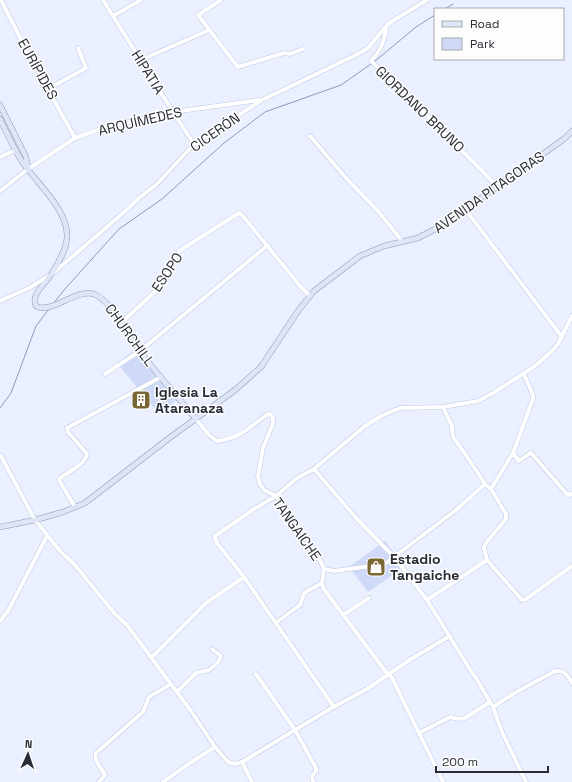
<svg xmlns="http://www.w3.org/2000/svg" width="572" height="782" font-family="'Space Grotesk',sans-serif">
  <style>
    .green { fill: #cedaf8 }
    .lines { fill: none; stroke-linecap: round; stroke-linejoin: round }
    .stream { stroke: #8d9abe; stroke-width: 1 }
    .minor-casing { stroke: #bfc8e0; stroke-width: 5 }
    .major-casing { stroke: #9099b0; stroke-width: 6 }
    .minor { stroke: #fff; stroke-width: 4 }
    .major { stroke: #dee5f7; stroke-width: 5 }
    .labels { text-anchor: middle; stroke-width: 3; stroke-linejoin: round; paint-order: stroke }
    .street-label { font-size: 14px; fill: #292c36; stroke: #fdfdfd }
    .poi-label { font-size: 14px; font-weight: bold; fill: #292c36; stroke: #fdfdfd; text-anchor: start }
  </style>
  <rect width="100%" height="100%" fill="#eaf0ff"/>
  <g class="green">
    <polygon points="135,350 176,401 158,413 117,363"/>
    <polygon points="385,541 404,567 368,592 349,567"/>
  </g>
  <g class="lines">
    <g class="stream">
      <polyline points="445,9 453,4"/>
      <polyline points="374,62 416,27 435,15"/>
      <polyline points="53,304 64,290 119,229 162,199 224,143 265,112 341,85 371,64"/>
      <polyline points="0,408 11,393 36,326 49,309"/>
    </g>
    <defs>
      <g id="minor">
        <polyline points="1,0 31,59 75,138"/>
        <polyline points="103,0 173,112 194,144"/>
        <polyline points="221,0 198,15 238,67 284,53 290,54 303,49"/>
        <polyline points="113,16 141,0"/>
        <path d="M387,25C384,40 382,50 371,61L390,78L498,187"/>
        <polyline points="141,60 209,30"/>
        <polyline points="48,89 86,68 78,48"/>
        <polyline points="310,136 346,178 378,211 402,241"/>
        <polyline points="0,157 16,150"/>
        <polyline points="0,191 28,169 75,138 103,128 173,112 260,100"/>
        <polyline points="465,209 562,337"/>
        <polyline points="0,301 29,288 52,274 122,214 140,197 156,185 194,144 262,100 356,55 368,48 387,25 394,20 427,0"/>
        <polyline points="121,323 160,287 179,251 239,213 242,215 300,286 310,296"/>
        <polyline points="105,374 140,351 268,245"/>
        <polyline points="524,374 533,395 533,399 513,453 491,489 506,514 506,519 486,543 484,548 487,560 522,600 526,599 572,566"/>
        <polyline points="443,407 452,426 453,437 466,455 485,484"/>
        <path d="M196,419L209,435L217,441C238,439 250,428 266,415L270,414L273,418V423L263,448L258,476L260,484L264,490L276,496L282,503L320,560L324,569L322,583L323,588L386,672L392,678L443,782"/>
        <polyline points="513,453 519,461 530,453 532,454 566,493 569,495 572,494"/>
        <polyline points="1,456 35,520 60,551 75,565 115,614 127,625 191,711 215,747 228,762 235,764 242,762 330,709 367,689 411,659 450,636"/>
        <path d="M314,469L357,519L394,557L427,600L471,671L476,678L493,707L513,694L555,671C565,670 568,676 572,683"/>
        <path d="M75,507L59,480L60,478C68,472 85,465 87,454L68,432L67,428L161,377"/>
        <polyline points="324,569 334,571 371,566 386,563 456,510 485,484 491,489"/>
        <polyline points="427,600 487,560"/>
        <polyline points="343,615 369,598"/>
        <polyline points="0,621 8,611 47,536"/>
        <polyline points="277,622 300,605 304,593 322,583"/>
        <polyline points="151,658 206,603 244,577"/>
        <polyline points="256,674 295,730 316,768 316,771 312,776 313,782"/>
        <polyline points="177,692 196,673 209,670 214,666 219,661 221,656 212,649"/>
        <polyline points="334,707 244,577 217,543 215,539 215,536 254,509 276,496 297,478 314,469 365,426 381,416 400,408 443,407 478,401 493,393 535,366 552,351 558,344 572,316"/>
        <polyline points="493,707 502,732 526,782"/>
        <polyline points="419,733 450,717 459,719 465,718 490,702"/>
        <polyline points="242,762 252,782"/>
        <path d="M99,782L105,775C102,768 93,761 96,753L143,712L149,697L171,684"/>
        <polyline points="163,782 190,763 215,747"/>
      </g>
      <g id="major">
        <polyline points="0,105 26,157 28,168"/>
        <path d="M0,119C7,133 13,147 21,160C35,182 66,207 67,234C68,247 59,262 52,273C47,283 30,294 36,306C50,315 77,288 94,294C110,299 129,337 139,350C157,374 177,396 196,419"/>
        <polyline points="0,527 35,520 63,512 85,503 168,439 235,390 261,367 298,311 314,291 360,256 384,246 418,238 443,225 564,139 572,131"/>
      </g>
    </defs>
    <use href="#minor" class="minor-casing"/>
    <use href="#major" class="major-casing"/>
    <use href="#minor" class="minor"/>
    <use href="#major" class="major"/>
  </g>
  <defs>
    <symbol id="building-square" viewBox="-11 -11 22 22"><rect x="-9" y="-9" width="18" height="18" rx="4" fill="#796735" stroke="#fdfdfd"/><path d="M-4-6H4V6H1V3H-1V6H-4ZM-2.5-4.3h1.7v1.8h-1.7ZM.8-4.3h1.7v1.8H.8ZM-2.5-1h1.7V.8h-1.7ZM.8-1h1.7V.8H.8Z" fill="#fff"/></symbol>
    <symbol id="shop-square" viewBox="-11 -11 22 22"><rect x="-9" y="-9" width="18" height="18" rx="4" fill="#796735" stroke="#fdfdfd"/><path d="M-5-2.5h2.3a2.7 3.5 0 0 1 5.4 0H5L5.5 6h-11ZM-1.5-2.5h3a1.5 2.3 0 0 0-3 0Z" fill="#fff"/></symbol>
  </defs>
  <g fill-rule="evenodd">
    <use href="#building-square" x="130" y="389" width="22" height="22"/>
    <use href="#shop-square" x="365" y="556" width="22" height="22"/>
  </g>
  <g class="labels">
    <g class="street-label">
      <text transform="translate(38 69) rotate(61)" y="5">EURÍPIDES</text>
      <text transform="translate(148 72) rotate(58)" y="5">HIPATIA</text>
      <text transform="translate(420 109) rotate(44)" y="5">GIORDANO BRUNO</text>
      <text transform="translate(140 121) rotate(-13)" y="5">ARQUÍMEDES</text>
      <text transform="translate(215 132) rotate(-35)" y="5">CICERÓN</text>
      <text transform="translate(489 192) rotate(-35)" y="5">AVENIDA PITAGORAS</text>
      <text transform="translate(167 272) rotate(-56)" y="5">ESOPO</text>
      <text transform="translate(130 335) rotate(54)" y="5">CHURCHILL</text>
      <text transform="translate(297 529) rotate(55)" y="5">TANGAICHE</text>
    </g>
    <g class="poi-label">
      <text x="155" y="397">Iglesia La<tspan x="155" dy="16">Ataranaza</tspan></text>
      <text x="390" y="564">Estadio<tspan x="390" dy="16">Tangaiche</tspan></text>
    </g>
  </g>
  <rect x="434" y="8" width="130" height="52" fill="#fdfdfd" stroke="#a8a9ad"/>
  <rect x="442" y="21" width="20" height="6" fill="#dee5f7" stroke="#a8a9ad"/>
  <text x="470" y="28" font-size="12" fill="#292c36">Road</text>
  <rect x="442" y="38" width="20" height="12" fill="#cedaf8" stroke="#a8a9ad"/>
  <text x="470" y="48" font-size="12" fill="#292c36">Park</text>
  <g transform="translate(28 754) rotate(3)" stroke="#fdfdfd" stroke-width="3" paint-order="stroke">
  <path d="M0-3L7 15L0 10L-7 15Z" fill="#292c36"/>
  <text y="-6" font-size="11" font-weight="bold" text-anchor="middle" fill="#292c36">N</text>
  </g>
  <path d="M436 766v6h112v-6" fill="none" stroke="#292c36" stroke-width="2"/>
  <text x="442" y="766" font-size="12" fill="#292c36" stroke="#fdfdfd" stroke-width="3" paint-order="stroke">200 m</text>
</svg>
